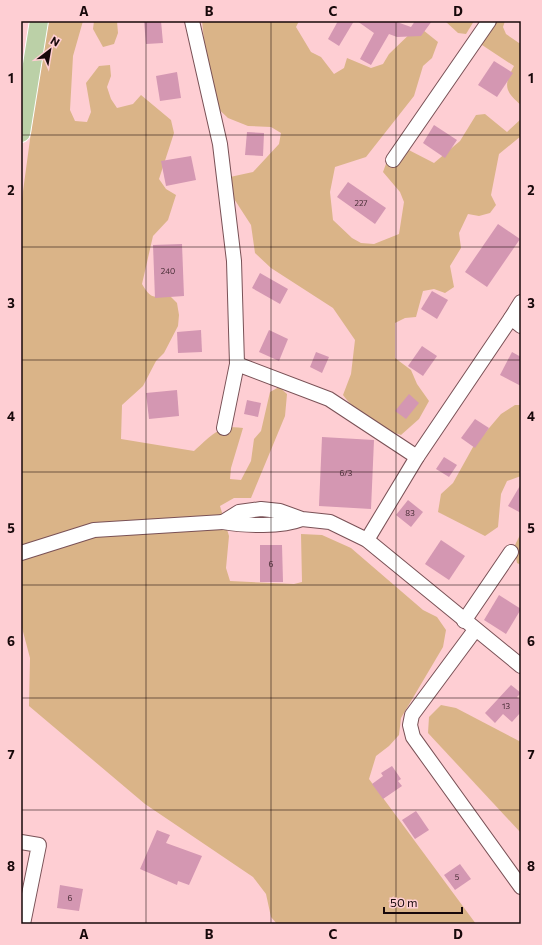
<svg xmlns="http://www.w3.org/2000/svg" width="542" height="945" font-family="Commissioner,sans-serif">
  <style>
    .green { fill: #dab488 }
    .building { fill: #d497b2 }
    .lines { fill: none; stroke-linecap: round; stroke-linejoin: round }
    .minor-casing { stroke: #795156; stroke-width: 16 }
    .major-casing { stroke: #fff; stroke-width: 20 }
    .minor { stroke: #fff; stroke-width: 14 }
    .major { stroke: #bbd0a7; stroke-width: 18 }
    .grid { fill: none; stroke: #17080a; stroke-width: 1; stroke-opacity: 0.55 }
    .labels { text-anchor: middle; stroke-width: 4; stroke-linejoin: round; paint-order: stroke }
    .number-label { font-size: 8px; fill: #462c34 }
    .neatline { fill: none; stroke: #17080a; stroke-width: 1.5 }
    .grid-label { font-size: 13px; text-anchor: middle; font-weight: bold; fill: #17080a }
  </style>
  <rect width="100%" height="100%" fill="#feced3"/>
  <g class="green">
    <path d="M46,21H83L73,56L70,110L75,121L87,122L91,112L86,83L99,66L110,65L111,76L107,87L111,99L117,108L133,104L141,95L171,120L174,133L159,179L166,189L176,195L168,220L153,236L142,284C150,298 154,299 169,295L177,303L179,315L178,326L164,353L156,361L143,386L122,405L121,439L194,451C211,436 219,424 243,428L231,468L230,479L241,480L251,461L254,439L261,431L270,392L279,387L287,394L285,416L251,498H234L220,506L229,536L226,568L230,581L294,584L302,582L301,534L322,535L351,548L423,610L437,617L446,630L443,647L401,718L399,735L389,746L376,756L369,779L476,924H277L271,917L266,894L253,877L145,804L29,706L30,658L21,624V206Z"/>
    <polygon points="94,21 117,21 118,33 114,44 103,47 93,29"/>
    <path d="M202,21H299L296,27L311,52L321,57L334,74L344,68L347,58L371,68L383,64L389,54L418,26L438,42L432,58L423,66L414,96L366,157L335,167L330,192L333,220L352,238L361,243L374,244L399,234L404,202L400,192L383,172L387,161L401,146L434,163L460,141L476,115L485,114L507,132L521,119V136L499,154L491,195L496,205L490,213L479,216L468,214L459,233L461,248L450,266L454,287L445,293L434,289L423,291L416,317L405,318L395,323V358L411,370L417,384L429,401L419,419L401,435C382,429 354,411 343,395L351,374L355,340L333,308L271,268L255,253L251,225L227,188L230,177L253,172L279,144L281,133L271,127L248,126L228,118L210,101Z"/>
    <polygon points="445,21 474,21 466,34 458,33"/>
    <path d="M488,21H505L503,27L506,34L519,43L521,42V105C505,91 503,86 514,66L482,45L481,30Z"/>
    <polygon points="515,405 521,405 521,476 507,481 501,494 498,527 485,536 438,512 441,494 453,483 473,447 501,414"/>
    <polygon points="521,533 521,565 517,563 514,547"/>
    <polygon points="441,705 456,708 521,742 521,833 428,733 429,717"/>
  </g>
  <g class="building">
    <polygon points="144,21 161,21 163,43 146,44"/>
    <polygon points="338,21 354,21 339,46 328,39"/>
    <polygon points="357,21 394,21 411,27 415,21 432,21 421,36 397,37 389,34 371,65 360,59 374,33"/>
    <polygon points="494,61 513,73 497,97 478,85"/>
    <polygon points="177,72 181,98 160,101 156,76"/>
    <polygon points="434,125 457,140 445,158 423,143"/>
    <polygon points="247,132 264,133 263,156 245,155"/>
    <polygon points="191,156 196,180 166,186 161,161"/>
    <polygon points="348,182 386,208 375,224 337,197"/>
    <polygon points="498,224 520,239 487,287 465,272"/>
    <polygon points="182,244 184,296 155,298 153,245"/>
    <polygon points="260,273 288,289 280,304 252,288"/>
    <polygon points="432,291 448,300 437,319 421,309"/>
    <polygon points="201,330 202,352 178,353 177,332"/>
    <polygon points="269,330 288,339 279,361 259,352"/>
    <polygon points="422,346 437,356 423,376 408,366"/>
    <polygon points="316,352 329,357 322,373 310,367"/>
    <polygon points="512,352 521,357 521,386 500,375"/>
    <polygon points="177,390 179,416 149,419 146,393"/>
    <polygon points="409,394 419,403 406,419 395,411"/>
    <polygon points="247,400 261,403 258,417 244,414"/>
    <polygon points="475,419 489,428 475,448 461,438"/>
    <polygon points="322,437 374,440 371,509 319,506"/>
    <polygon points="444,457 457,465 449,477 436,469"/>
    <polygon points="521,484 521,513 508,506"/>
    <polygon points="408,500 423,512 411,527 396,515"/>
    <polygon points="441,540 465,556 449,580 425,564"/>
    <polygon points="260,545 282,545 283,582 260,582"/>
    <polygon points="499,595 521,609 506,634 484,620"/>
    <polygon points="511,685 521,693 517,697 521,700 521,712 512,722 503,714 495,723 485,713"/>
    <polygon points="392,766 401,779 398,781 402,786 383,799 372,784 383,776 381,773"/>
    <polygon points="416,811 429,830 415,839 402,820"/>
    <polygon points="157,830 170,835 166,843 202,856 189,885 178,881 177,885 140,869"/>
    <polygon points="460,864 471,879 455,890 444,875"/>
    <polygon points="60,885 83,889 79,911 57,908"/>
  </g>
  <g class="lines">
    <defs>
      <g id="minor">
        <polyline points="192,21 220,144 234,261 237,364 224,428"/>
        <polyline points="393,160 489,21"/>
        <polyline points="511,318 521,302"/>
        <polyline points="237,364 329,399 417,457"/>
        <path d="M302,519C282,527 245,526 223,522L239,512L261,509L280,511L302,519L330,522L367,540L521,666"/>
        <polyline points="367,540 417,457 511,318 521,326"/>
        <polyline points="21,553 94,530 223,522"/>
        <polyline points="464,621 511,552"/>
        <polyline points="475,630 412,715 410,725 413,737 521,887"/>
        <polyline points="21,842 39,845 23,924"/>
      </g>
      <polyline id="major" points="21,133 39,21"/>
    </defs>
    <use href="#minor" class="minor-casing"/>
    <use href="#major" class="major-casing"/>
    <use href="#minor" class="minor"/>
    <use href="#major" class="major"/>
  </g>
  <path class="grid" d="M146,21V924M271,21V924M396,21V924M21,135H521M21,247H521M21,360H521M21,472H521M21,585H521M21,698H521M21,810H521"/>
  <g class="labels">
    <g class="number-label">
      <text x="361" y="206">227</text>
      <text x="168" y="274">240</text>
      <text x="346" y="476">6/3</text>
      <text x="410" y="516">83</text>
      <text x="271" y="567">6</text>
      <text x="506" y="709">13</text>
      <text x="457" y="880">5</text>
      <text x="70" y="901">6</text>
    </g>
  </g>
  <rect width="542" height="945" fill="none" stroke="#feced3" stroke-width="44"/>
  <g transform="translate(50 50) rotate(31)" stroke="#feced3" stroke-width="3" paint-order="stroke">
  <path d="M0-3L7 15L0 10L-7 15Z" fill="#17080a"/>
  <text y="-6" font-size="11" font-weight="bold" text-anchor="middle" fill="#17080a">N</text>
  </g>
  <path d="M384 907v6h78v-6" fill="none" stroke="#17080a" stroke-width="2"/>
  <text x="390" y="907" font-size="12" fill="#17080a" stroke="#feced3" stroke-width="3" paint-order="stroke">50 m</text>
  <rect x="22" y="22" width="498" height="901" class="neatline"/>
  <g class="grid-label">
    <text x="84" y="16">A</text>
    <text x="209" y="16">B</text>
    <text x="333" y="16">C</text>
    <text x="458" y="16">D</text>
    <text x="11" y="83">1</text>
    <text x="531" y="83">1</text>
    <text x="11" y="195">2</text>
    <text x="531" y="195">2</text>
    <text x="11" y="308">3</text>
    <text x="531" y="308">3</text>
    <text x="11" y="421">4</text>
    <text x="531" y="421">4</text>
    <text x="11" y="533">5</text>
    <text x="531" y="533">5</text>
    <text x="11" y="646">6</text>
    <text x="531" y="646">6</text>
    <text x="11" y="759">7</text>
    <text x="531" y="759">7</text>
    <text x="11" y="871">8</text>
    <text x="531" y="871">8</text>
    <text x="84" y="939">A</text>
    <text x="209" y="939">B</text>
    <text x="333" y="939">C</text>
    <text x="458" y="939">D</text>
  </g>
</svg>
